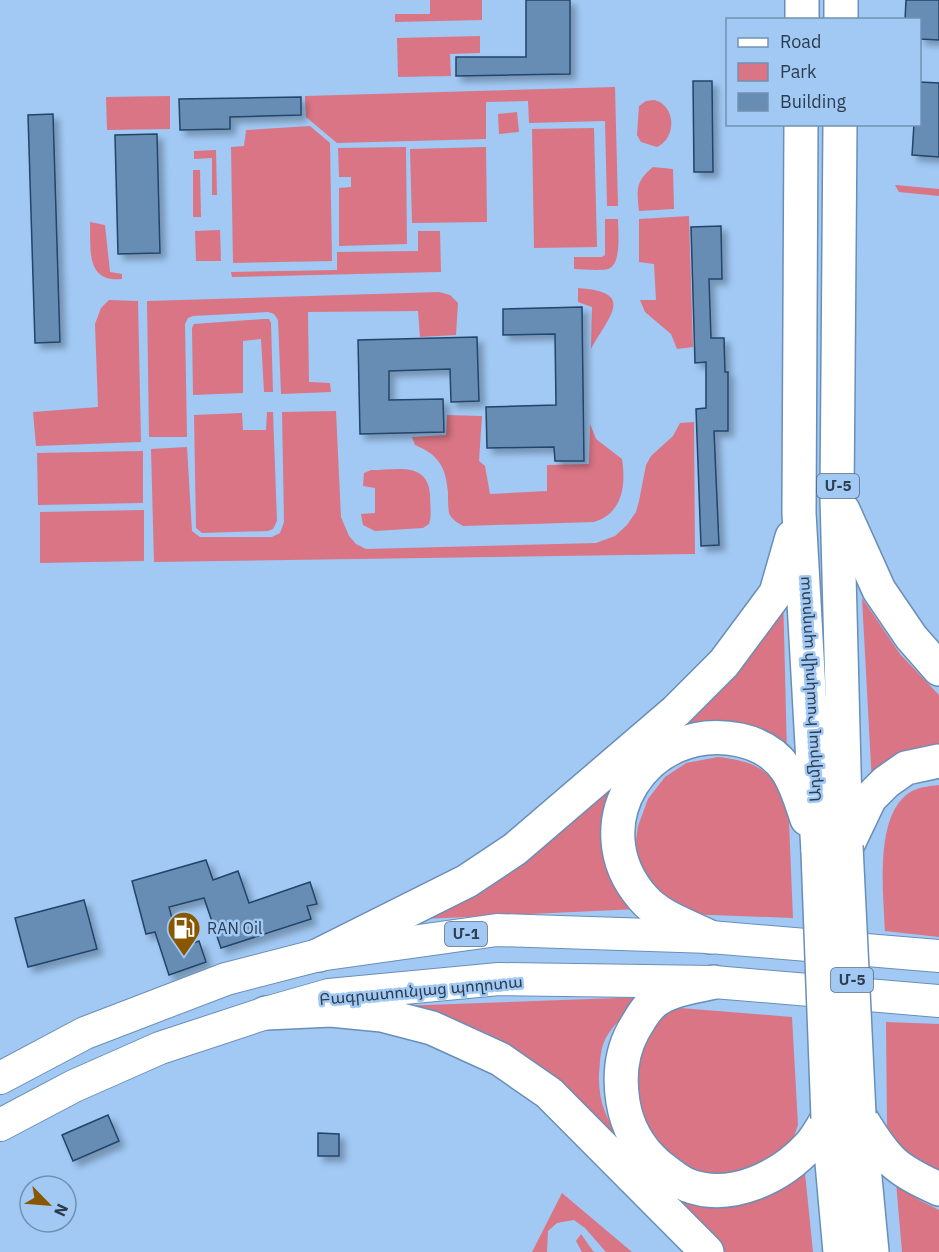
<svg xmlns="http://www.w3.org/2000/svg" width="939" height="1252" font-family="'IBM Plex Sans','Noto Sans Armenian',sans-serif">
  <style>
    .green { fill: #da7585 }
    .building { fill: #678db5; stroke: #224469; stroke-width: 1.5; filter: url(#shadow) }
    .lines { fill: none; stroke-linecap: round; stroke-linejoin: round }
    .primary-casing { stroke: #698fb7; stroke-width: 34 }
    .highway-casing { stroke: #698fb7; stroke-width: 36 }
    .primary { stroke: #fff; stroke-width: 32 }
    .highway { stroke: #fff; stroke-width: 33 }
    .highway-bridge-casing { stroke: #698fb7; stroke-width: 36; stroke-linecap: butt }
    .highway-bridge { stroke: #fff; stroke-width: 33 }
    .labels { text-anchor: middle; stroke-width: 5; stroke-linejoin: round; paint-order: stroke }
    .shield { fill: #a1c9f4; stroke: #4f667f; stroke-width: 1.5 }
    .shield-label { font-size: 15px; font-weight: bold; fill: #2c3c4d }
    .street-label { font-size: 16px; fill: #2c3c4d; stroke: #a1c9f4 }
    .poi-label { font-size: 16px; fill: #2c3c4d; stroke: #a1c9f4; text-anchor: start }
  </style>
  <defs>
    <filter id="shadow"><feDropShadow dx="5.5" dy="5.5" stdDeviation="3" flood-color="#0004"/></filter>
  </defs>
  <rect width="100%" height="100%" fill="#a1c9f4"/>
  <g class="green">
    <polygon points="430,0 482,0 482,20 395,22 395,14 430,14"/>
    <polygon points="480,36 480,53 450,54 451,76 398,77 397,38"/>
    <polygon points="615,87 618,206 607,206 605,121 529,123 528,101 486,102 486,139 337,143 306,117 305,96"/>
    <polygon points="170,96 170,129 107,130 106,97"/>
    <path d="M654,100C676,105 677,138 657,147L641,142L637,135L639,106L646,101Z"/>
    <polygon points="517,112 519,132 499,134 498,114"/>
    <polygon points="310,126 330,143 332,261 233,263 231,147 244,146 246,130"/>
    <polygon points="594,128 597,247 534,248 532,129"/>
    <polygon points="406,147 407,244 339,246 339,188 351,187 351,177 339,177 338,148"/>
    <polygon points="486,147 487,222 412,223 410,149"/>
    <polygon points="216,150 217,195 212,195 212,158 194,159 194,151"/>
    <path d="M653,167L673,169L674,209L639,211C637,189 635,182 653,167Z"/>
    <polygon points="193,170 200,170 201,217 193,217"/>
    <polygon points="895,185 939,189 939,196 899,192"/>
    <polygon points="689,216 693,347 677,349 671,334 645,312 640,300 656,300 654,264 639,262 639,219"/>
    <path d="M605,219H618C618,231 622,265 608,269C598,271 584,269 574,269V257H602L605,255Z"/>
    <path d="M90,222L105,225L110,272L122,274V279C85,283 91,248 90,222Z"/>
    <polygon points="220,230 221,261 196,261 195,231"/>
    <polygon points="418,231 440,231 441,272 232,277 231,272 337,270 337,252 418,251"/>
    <path d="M578,288C636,292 610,315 591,349L592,307L578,302Z"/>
    <polygon points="439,292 450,295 458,303 456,335 420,337 418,311 308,312 309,382 330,383 331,392 281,394 278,320 274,314 268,312 193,316 188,318 185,324 187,437 149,437 147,301"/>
    <polygon points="109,300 138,301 141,442 36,446 33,412 98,407 95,324 101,308"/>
    <polygon points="263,319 269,319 271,323 273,392 264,392 261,339 243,341 243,393 193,395 192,328 194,324"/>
    <polygon points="336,411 341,517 349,536 356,544 366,549 596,543 615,536 627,525 636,512 639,501 646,465 651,456 673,436 680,423 694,422 695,554 154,562 151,449 187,447 192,531 200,537 272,537 280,533 284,522 282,412"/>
    <polygon points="267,412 273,412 277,521 273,529 268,531 202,533 196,528 194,415 242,413 243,430 266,430"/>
    <path d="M447,415L482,416L479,461L485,466L490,494L547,491V465L589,464L590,424L596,439L622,459C626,485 623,513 594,522L463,526C458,523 451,519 449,513C448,507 448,499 448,493C446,467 439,455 415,445L412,437L446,435Z"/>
    <polygon points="143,451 143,503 38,505 37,453"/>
    <path d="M371,470C397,470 428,461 430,495C430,505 432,515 429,524L423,528L375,531L363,525L361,514L375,513V488L363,486L364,473Z"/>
    <polygon points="144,510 144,561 40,563 40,512"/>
    <polygon points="783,591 787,754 743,730 619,788 639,909 401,920 468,891"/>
    <polygon points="862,598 900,654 939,695 939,752 872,784"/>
    <path d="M718,757C754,761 769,769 788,799L793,918L683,914L655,900L637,855L636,840L638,826L648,799L665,777L686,763Z"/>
    <path d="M939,785V937L885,931C884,893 873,813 912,791C920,787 930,786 939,785Z"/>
    <path d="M644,997C631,1010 611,1025 604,1042C600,1052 600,1064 599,1074C597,1127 632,1151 667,1183L804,1163L813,1252H722L646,1177L398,1006Z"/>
    <polygon points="668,1007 792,1017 798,1125 792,1142 780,1155 730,1177 694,1173 663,1156 634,1110 637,1057 656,1021"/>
    <polygon points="886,1022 939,1024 939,1179 909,1166 887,1128"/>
    <polygon points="896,1182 919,1200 939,1210 939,1252 902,1252"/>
    <polygon points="562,1193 632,1252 606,1252 585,1228 574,1220 557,1223 548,1231 547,1252 532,1252"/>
    <polygon points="581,1234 593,1251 595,1252 582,1252 576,1241"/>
  </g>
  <g class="building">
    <polygon points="526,0 570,0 570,74 456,76 456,57 526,57"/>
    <polygon points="906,0 939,0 939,40 920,39 920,20 905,20"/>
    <polygon points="693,81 712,81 713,172 694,172"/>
    <polygon points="920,82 939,83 939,157 912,155 914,124 920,124"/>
    <polygon points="301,97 301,115 230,117 230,129 180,130 179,99"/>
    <polygon points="53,114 60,342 35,343 28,115"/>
    <polygon points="157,134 160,253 118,254 115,135"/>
    <polygon points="721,226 722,279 709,279 711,338 724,338 725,372 728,372 728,431 714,431 719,545 701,546 696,409 706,408 706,362 695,363 691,227"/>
    <polygon points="582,307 584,461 555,461 554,447 487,448 486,407 556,405 555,334 503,335 503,309"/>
    <polygon points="477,337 479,401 451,402 450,369 389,371 389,400 443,399 444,432 360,434 358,340"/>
    <polygon points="206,860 213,880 238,871 249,903 310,882 317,904 307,906 311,919 221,948 204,898 169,907 178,942 180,941 182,947 199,941 206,962 169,975 155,932 146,934 132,881"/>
    <polygon points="84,900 97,949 28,967 15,918"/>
    <polygon points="108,1115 119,1141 73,1161 62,1135"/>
    <polygon points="318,1133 339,1134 339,1156 318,1156"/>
  </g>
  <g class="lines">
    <defs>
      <g id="primary">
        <polyline points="0,1078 85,1033 226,979 319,955 497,930 710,937 939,956"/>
        <polyline points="0,1125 74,1086 160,1048 266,1013 329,995 499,979 714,982 939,1001"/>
      </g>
      <g id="highway">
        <polyline points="802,20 802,0"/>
        <polyline points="841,20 841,0"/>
        <polyline points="801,124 799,513 818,852"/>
        <polyline points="840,124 837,497 846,846"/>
        <polyline points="843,510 879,590 911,637 939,669"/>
        <polyline points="849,842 870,798 886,782 906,768 939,761"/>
        <path d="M710,937C688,926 659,917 643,898C579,825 646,720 740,740C758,744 775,753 786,769C796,783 801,802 807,819"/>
        <polyline points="319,955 467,881 515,849 676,711 724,663 776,593 792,537"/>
        <path d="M714,982C695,987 670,989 654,1002C645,1009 639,1021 633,1031C621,1053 619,1077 623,1102C627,1127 638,1147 657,1164C666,1171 676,1180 687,1185C731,1202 781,1177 810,1145C817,1137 822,1127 828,1118"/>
        <polyline points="266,1013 331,1010 382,1015 432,1028 500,1059 549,1093 707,1252"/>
        <polyline points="859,1114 872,1252"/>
        <polyline points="828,1118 840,1252"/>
        <path d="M862,1120C887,1161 895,1169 939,1189"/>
      </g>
    </defs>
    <use href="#primary" class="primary-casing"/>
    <use href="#highway" class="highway-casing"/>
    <use href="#primary" class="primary"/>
    <use href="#highway" class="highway"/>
    <defs>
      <g id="highway-bridge">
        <polyline points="846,846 859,1114"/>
        <polyline points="818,852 828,1118"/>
      </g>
    </defs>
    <use href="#highway-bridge" class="highway-bridge-casing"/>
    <use href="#highway-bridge" class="highway-bridge"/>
  </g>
  <defs>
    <symbol id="fuel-pin" viewBox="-11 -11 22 30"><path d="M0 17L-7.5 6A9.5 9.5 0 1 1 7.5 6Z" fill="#895700" stroke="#a1c9f4"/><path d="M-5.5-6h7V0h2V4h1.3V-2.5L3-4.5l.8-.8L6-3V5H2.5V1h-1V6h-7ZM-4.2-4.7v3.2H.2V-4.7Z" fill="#fff"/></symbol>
  </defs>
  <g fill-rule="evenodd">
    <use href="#fuel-pin" x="165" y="909" width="38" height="52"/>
  </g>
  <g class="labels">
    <g class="shield">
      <rect x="817" y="474" width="42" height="24" rx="4.5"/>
      <rect x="445" y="922" width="42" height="24" rx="4.5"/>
      <rect x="831" y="968" width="42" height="24" rx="4.5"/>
    </g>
    <g class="shield-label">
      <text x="838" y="491">Մ-5</text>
      <text x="466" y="939">Մ-1</text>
      <text x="852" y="985">Մ-5</text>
    </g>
    <g class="street-label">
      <text transform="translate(809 689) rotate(-93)" y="6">Ադմիրալ Իսակովի պողոտա</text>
      <text transform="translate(421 990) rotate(-5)" y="6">Բագրատունյաց պողոտա</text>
    </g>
    <g class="poi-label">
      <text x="207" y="934">RAN Oil</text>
    </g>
  </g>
  <rect x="726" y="18" width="195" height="108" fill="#a1c9f4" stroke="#7291b1" stroke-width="1.5"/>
  <rect x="738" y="38" width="30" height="9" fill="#ffffff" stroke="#7291b1" stroke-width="1.5"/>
  <text x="780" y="48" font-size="18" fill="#2c3c4d">Road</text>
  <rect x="738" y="63" width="30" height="18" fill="#da7585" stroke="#7291b1" stroke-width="1.5"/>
  <text x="780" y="78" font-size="18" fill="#2c3c4d">Park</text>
  <rect x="738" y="93" width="30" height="18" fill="#678db5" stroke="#7291b1" stroke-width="1.5"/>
  <text x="780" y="108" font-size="18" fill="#2c3c4d">Building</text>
  <g transform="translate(48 1204) rotate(115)"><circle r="28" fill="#a1c9f4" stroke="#7291b1" stroke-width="1.5"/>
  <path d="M0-4.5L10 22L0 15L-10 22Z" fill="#895700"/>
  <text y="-9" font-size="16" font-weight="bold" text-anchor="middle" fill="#2c3c4d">N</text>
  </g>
</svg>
